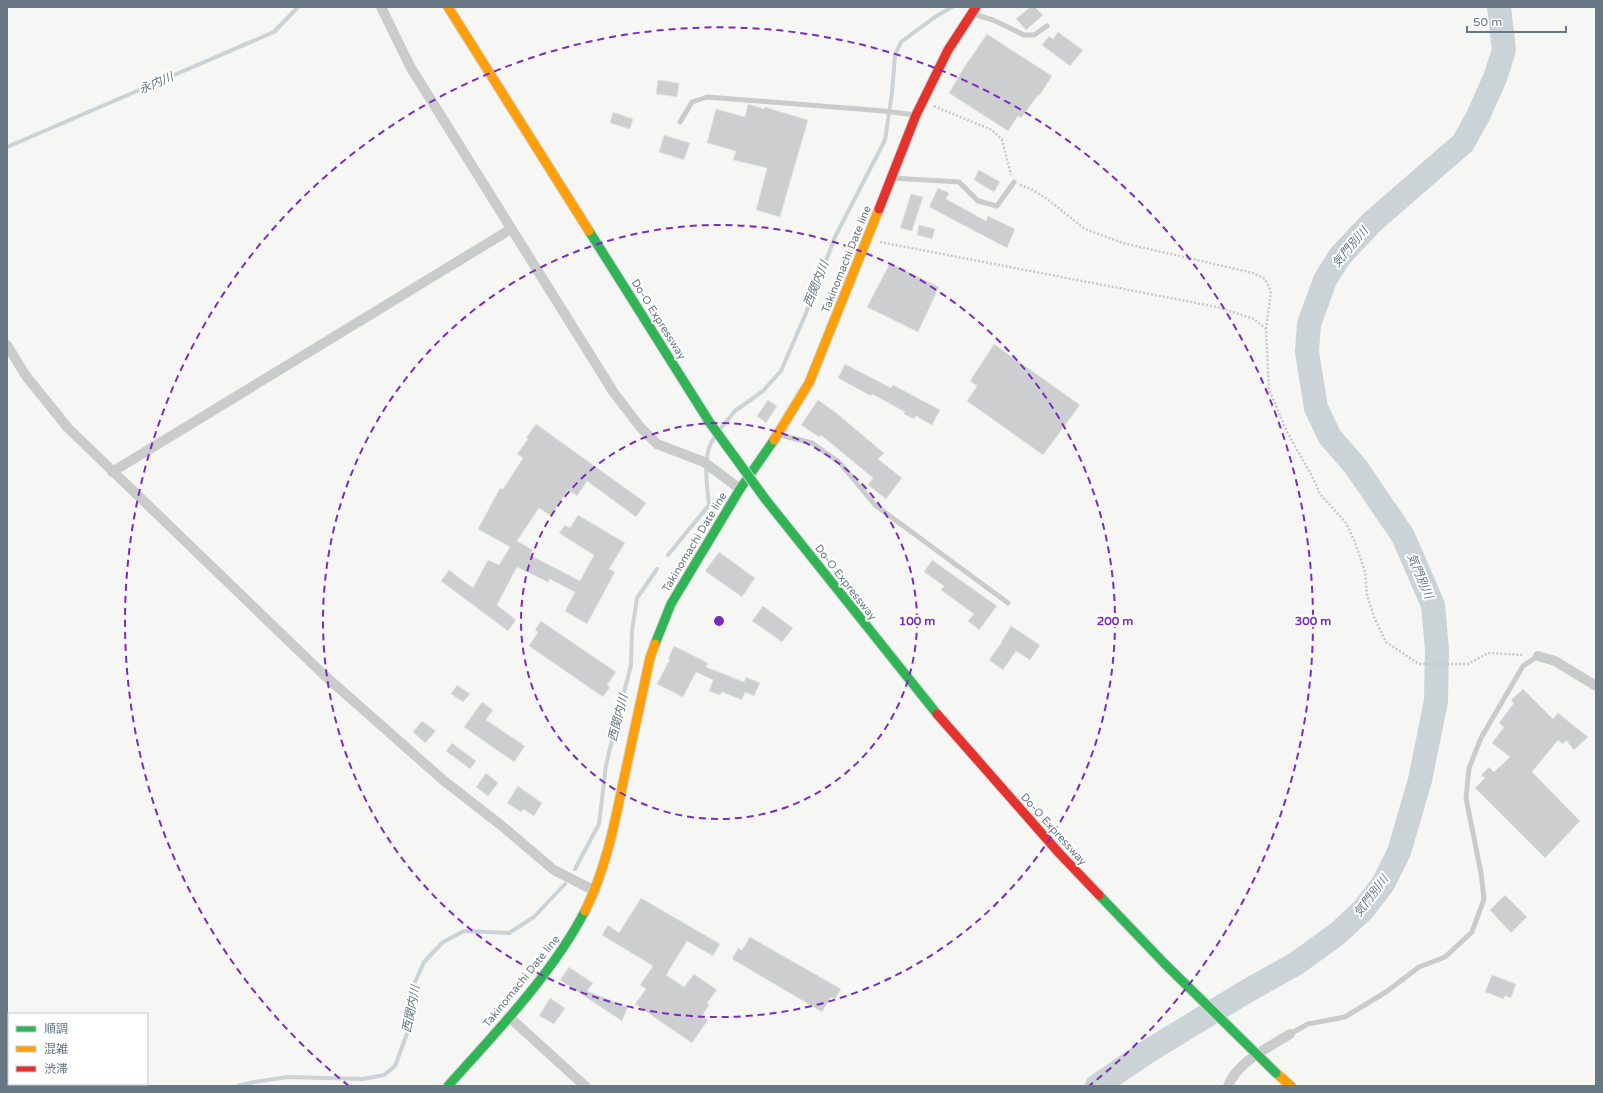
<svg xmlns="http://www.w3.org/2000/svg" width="1603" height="1093" font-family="'Varela Round','Noto Sans JP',sans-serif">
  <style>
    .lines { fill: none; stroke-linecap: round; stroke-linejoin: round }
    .stream { stroke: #cbd3d6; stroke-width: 4 }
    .river { stroke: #cbd3d6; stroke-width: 24 }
    .building { fill: #cdcecf; stroke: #e5e5e4 }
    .fast-casing { stroke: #d2d3d4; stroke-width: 11 }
    .slow-casing { stroke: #d2d3d4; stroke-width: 11 }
    .jam-casing { stroke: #d2d3d4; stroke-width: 11 }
    .path { stroke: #c8c9ca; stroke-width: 2.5; stroke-dasharray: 2 2; stroke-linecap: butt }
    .lane { stroke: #cacccc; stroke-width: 5 }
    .street { stroke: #cacccc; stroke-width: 10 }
    .fast { stroke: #30b455; stroke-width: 9 }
    .slow { stroke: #ff9f0a; stroke-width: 9 }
    .jam { stroke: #e5322d; stroke-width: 9 }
    .fast-bridge-casing { stroke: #d2d3d3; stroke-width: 11; stroke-linecap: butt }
    .fast-bridge { stroke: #30b455; stroke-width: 9 }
    .ring { fill: none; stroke: #7b2cbf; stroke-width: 2; stroke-dasharray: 7 5 }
    .labels { text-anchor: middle; stroke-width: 4; stroke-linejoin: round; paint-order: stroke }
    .street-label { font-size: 11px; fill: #677783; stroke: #fff }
    .water-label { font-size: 12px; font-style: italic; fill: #63787f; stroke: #fff }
    .centre { fill: #7b2cbf; stroke: #fff; stroke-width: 2 }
    .ring-label { font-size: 12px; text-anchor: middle; font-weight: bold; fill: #7b2cbf; stroke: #fff; stroke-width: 4; stroke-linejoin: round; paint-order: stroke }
  </style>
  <rect width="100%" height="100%" fill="#f6f6f5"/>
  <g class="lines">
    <g class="stream">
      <polyline points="7,147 274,32 298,7"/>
      <polyline points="720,429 735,411 763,391 781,371 806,313 835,237 885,140 892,93 895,55 901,42 935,17 952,7"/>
      <path d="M668,555L709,505C707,486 702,453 714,438"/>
      <polyline points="575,869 599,824 606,765 631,665 632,631 637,598 657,569"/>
      <polyline points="238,1086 254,1082 288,1077 363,1079 384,1075 395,1066 408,1031 412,989 424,962 443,942 464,931 509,933 534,917 565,884"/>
    </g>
    <polyline class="river" points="1097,1086 1147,1052 1242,994 1297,963 1337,934 1363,910 1383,884 1399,852 1420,780 1436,701 1437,649 1433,605 1403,536 1356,467 1330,437 1316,408 1307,352 1309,324 1325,280 1340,256 1372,222 1463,143 1478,116 1495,78 1504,50 1499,7"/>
  </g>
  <g class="building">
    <polygon points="1030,7 1035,7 1043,15 1026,30 1016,19"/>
    <polygon points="1058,32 1083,50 1070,66 1042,45 1049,36 1053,39"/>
    <polygon points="987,34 1052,76 1039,96 1038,95 1021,118 1018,116 1008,131 949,93 963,69"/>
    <polygon points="658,80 679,83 677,97 656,94"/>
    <polygon points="748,104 764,109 765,107 808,120 780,217 756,210 767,168 733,160 736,151 707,143 716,109 745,117"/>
    <polygon points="613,112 633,119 630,129 610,123"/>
    <polygon points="664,135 690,143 684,160 659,152"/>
    <polygon points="979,170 1000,182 994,192 974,180"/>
    <polygon points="938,188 949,193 946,199 986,221 988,216 1015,229 1007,248 929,207"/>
    <polygon points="911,194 923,197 912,231 900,228"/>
    <polygon points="919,225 935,229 932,239 917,235"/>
    <polygon points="890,263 939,287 918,332 867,307"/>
    <polygon points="994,344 1080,405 1043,455 967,401 977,386 970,381"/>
    <polygon points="845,364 891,388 893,385 940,410 932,425 916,416 914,419 904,414 905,412 872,394 871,396 838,378"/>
    <polygon points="768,400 777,406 766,423 757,416"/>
    <polygon points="818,400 835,412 884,453 878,459 902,478 886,499 868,485 873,478 821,435 819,437 801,425"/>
    <polygon points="536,424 646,503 636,517 587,481 577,496 568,490 551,516 539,508 517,541 533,550 530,555 580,581 594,555 559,533 565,525 570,528 578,515 625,543 609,569 615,572 587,624 565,611 575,592 550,579 548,582 517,567 497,605 516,620 508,631 441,581 449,570 473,588 488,560 499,565 510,547 478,529 500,488 503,489 523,458 517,454 528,439 526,438"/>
    <polygon points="719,552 755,578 742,597 705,571"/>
    <polygon points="932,560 997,606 979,630 968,621 974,614 941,590 944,586 924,572"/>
    <polygon points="763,606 793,628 782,642 752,621"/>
    <polygon points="541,621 616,672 607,685 610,687 603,697 529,646 538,632 535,630"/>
    <polygon points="1011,626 1040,645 1030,660 1016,651 1003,670 989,660 1002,642 1001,642"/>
    <polygon points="674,646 708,663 706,667 744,682 746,677 760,683 754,696 745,692 742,700 722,692 720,695 709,691 713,680 696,672 683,697 657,684 670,659 668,659"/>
    <polygon points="457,685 470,694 463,702 451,694"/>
    <polygon points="1523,689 1553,719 1558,713 1588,737 1574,750 1566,740 1563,744 1558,740 1532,772 1580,821 1545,858 1475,788 1485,778 1481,775 1489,767 1494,772 1510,757 1492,743 1504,727 1499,723 1514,703 1511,700"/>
    <polygon points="482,702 493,710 486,720 525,746 514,762 464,727"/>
    <polygon points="422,721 436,731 425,743 413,732"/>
    <polygon points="452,743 476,761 470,769 446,751"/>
    <polygon points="486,773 498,783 488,796 476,787"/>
    <polygon points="518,786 542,803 534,816 523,809 521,812 507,803"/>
    <polygon points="1505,895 1527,917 1511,933 1490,910"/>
    <polygon points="641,898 720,944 713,956 687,941 666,975 684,987 694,974 717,990 707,1003 709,1005 702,1016 708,1020 692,1043 635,1004 646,989 640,985 653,966 602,935 608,925 619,933"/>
    <polygon points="750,937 841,989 835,999 831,997 822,1012 732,959 738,948 742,950"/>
    <polygon points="569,967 593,983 587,991 628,1007 622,1021 560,980"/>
    <polygon points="1492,975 1516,984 1511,998 1505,996 1504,999 1485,992"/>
    <polygon points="550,998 565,1008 554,1024 539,1016"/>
  </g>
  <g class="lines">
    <defs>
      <g id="fast">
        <polyline points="589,231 710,423"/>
        <polyline points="766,500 937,714"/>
        <polyline points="655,644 671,604 740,489 774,440"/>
        <polyline points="1099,895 1165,964"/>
        <path d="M448,1086C496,1032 551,976 585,911"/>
      </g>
      <g id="slow">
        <polyline points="448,7 589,231"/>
        <polyline points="774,440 809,383 879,209"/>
        <path d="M585,911C605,871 614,827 623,783C632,741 641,700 650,658L655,644"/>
        <polyline points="1276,1073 1291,1086"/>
      </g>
      <g id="jam">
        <polyline points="879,209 916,115 948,50 976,7"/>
        <polyline points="937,714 1059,853 1099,895"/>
      </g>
    </defs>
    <use href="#fast" class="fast-casing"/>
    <use href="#slow" class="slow-casing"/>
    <use href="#jam" class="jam-casing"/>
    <g class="path">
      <polyline points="934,106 992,130 1002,140 1011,175"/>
      <polyline points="1020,185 1031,189 1047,199 1085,229 1123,243 1253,273 1265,279 1271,291 1266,329"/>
      <polyline points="880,242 1217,307 1254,319 1266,329 1269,389 1286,430 1314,480 1320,494 1346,523 1355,542 1365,572 1367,595 1374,617 1386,642 1419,664 1468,664 1488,653 1524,655"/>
    </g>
    <g class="lane">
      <polyline points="973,14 993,20 1024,35 1034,35 1047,26"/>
      <polyline points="680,122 692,102 707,97 884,111 915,115"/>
      <polyline points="892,178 959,182 978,201 997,206 1014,182"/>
      <polyline points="780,435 812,443 840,463 875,505 1008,603"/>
      <polyline points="1290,1034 1308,1024 1345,1017 1386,992 1419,967 1445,957 1472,932 1484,899 1481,873 1466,798 1469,768 1481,738 1523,666 1538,656"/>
    </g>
    <g class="street">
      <polyline points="381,7 411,68 614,393 641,428 657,444 704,462 740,489"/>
      <polyline points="7,345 26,376 68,428 323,674 443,780 502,826 554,870 595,891"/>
      <polyline points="112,472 511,229"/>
      <polyline points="1538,656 1555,661 1596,686"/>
      <polyline points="509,1017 585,1086"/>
      <path d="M1228,1086C1238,1061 1268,1048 1290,1034"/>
    </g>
    <use href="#fast" class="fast"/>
    <use href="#slow" class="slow"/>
    <use href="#jam" class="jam"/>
    <defs>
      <g id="fast-bridge">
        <polyline points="710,423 766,500"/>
        <polyline points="1165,964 1276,1073"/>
      </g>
    </defs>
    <use href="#fast-bridge" class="fast-bridge-casing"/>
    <use href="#fast-bridge" class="fast-bridge"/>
  </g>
  <g class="ring">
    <circle cx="719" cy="621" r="198"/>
    <circle cx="719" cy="621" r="396"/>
    <path d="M349 1086A594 594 0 1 1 1089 1086"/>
  </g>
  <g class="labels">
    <g class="street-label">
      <text transform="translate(846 259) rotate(-68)" y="4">Takinomachi Date line</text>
      <text transform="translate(659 319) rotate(58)" y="4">Do-O Expressway</text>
      <text transform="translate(694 542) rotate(-59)" y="4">Takinomachi Date line</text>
      <text transform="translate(846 582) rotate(52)" y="4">Do-O Expressway</text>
      <text transform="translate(1054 829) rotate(48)" y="4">Do-O Expressway</text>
      <text transform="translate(521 981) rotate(-51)" y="4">Takinomachi Date line</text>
    </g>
    <g class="water-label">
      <text transform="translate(156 83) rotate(-23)" y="4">永内川</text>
      <text transform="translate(1350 247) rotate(-50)" y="4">気門別川</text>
      <text transform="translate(816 284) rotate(-68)" y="4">西関内川</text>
      <text transform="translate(1420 576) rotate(67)" y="4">気門別川</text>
      <text transform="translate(618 718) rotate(-76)" y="4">西関内川</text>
      <text transform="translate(1371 896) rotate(-53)" y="4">気門別川</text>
      <text transform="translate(411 1009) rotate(-79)" y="4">西関内川</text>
    </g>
  </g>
  <circle cx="719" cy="621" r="6" class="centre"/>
  <g class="ring-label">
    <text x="917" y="625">100 m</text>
    <text x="1115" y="625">200 m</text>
    <text x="1313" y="625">300 m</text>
  </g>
  <rect width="1603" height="1093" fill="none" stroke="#677783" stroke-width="16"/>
  <rect x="8" y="1013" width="140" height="72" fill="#ffffff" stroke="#c2c9cd"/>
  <rect x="16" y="1026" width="20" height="6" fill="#30b455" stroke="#c2c9cd"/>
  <text x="44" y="1033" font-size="12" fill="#677783">順調</text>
  <rect x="16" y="1046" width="20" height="6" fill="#ff9f0a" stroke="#c2c9cd"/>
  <text x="44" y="1053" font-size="12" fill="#677783">混雑</text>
  <rect x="16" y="1066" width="20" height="6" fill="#e5322d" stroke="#c2c9cd"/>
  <text x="44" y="1073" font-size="12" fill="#677783">渋滞</text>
  <path d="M1467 26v6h99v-6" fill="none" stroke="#677783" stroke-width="2"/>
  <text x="1473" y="26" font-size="12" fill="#677783" stroke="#ffffff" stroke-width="3" paint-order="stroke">50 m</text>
</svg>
